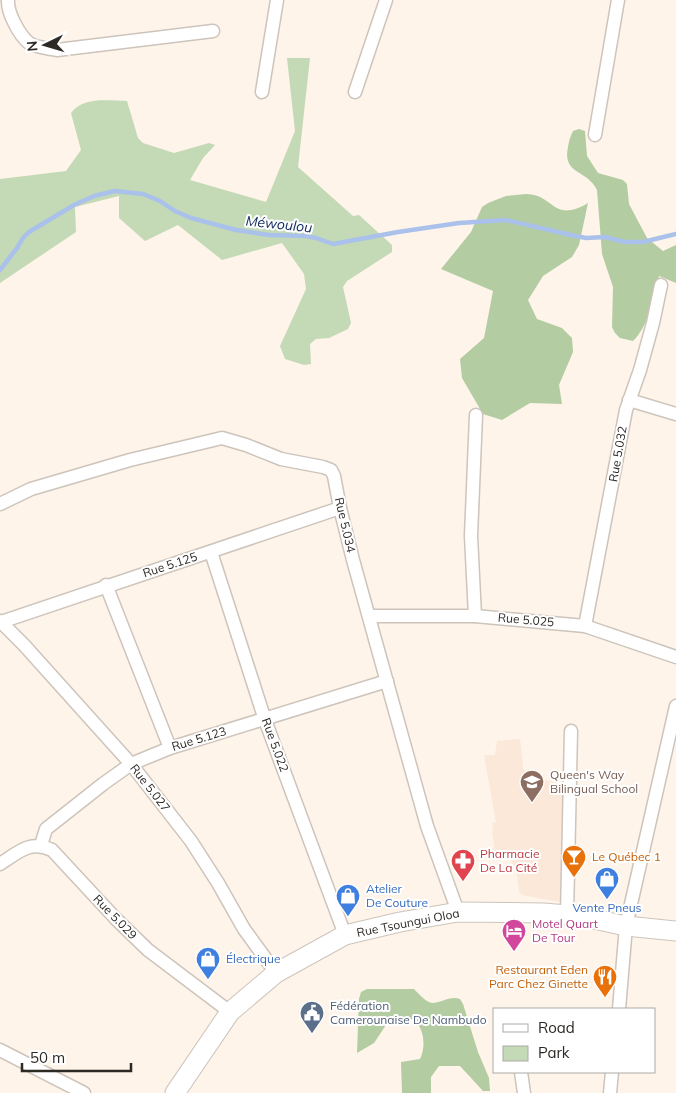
<svg xmlns="http://www.w3.org/2000/svg" width="676" height="1093" font-family="Mulish,sans-serif">
  <style>
    .education { fill: #fbe8d8 }
    .green { fill: #c4d9b5 }
    .forest { fill: #b3cca1 }
    .lines { fill: none; stroke-linecap: round; stroke-linejoin: round }
    .stream { stroke: #a9c1eb; stroke-width: 4.5 }
    .minor-casing { stroke: #cdc4bb; stroke-width: 15 }
    .primary-casing { stroke: #cdc4bb; stroke-width: 21 }
    .minor { stroke: #fff; stroke-width: 12 }
    .primary { stroke: #fff; stroke-width: 19 }
    .labels { text-anchor: middle; stroke-width: 4; stroke-linejoin: round; paint-order: stroke }
    .street-label { font-size: 12px; fill: #2d2a26; stroke: #fff }
    .education-label { font-size: 12px; fill: #785e54; stroke: #fff; text-anchor: start }
    .health-label { font-size: 12px; fill: #be3a42; stroke: #fff; text-anchor: start }
    .food-label { font-size: 12px; fill: #c56008; stroke: #fff; text-anchor: start }
    .shop-label { font-size: 12px; fill: #366cbe; stroke: #fff; text-anchor: start }
    .hotel-label { font-size: 12px; fill: #b23c85; stroke: #fff; text-anchor: start }
    .service-label { font-size: 12px; fill: #4e5e75; stroke: #fff; text-anchor: start }
    .water-label { font-size: 14px; font-style: italic; fill: #132e60; stroke: #fff }
  </style>
  <rect width="100%" height="100%" fill="#fef4ea"/>
  <polygon class="education" points="520,739 523,769 532,778 572,785 565,903 522,895 519,891 517,874 512,865 510,852 495,854 492,831 493,831 492,823 496,822 484,755 495,755 497,741"/>
  <path class="green" d="M287,58H310L298,167L353,216L359,215L392,245V252L347,281L343,287L351,323L348,329L329,338L316,339L310,344L311,364L304,365L285,359L280,346L306,289L304,274L282,243L222,260L178,225L145,241L119,218V196L75,207L76,232L0,283V179L66,171L81,150L71,113C84,96 108,101 127,101L138,138L143,143L174,153L209,143L215,145L203,158L190,180L266,202L295,131Z"/>
  <g class="forest">
    <path d="M579,129L585,131L587,156L598,173L623,180L627,184L629,204L647,238L663,251L676,245V283L659,276C655,296 648,327 633,341L620,338L615,333L612,327L613,287L602,254L597,190C587,169 562,175 568,147C569,141 570,137 573,131Z"/>
    <path d="M526,194C554,194 553,224 588,203L579,245L572,257L543,276L528,300L537,319L562,328L572,338L573,352L559,385L562,404L530,403L502,420L483,414L462,378L460,359L484,338L493,291L441,269L471,232L482,207L488,203L506,196Z"/>
    <path d="M367,989H414C418,993 424,1000 429,1002C438,1006 448,995 460,999L463,1004L478,1052L489,1078L490,1091H483L460,1066H439L431,1077V1093H402L401,1062L420,1059C426,1048 425,1025 411,1019C406,1017 396,1019 390,1019L374,1043L357,1053L359,999L361,992Z"/>
  </g>
  <g class="lines">
    <polyline class="stream" points="0,270 17,248 23,238 29,232 74,205 94,196 115,191 143,194 160,201 175,211 191,218 236,230 269,235 306,236 316,238 333,244 398,232 459,223 506,220 571,235 586,238 605,237 625,242 643,242 676,234"/>
    <defs>
      <g id="minor">
        <path d="M8,0C7,12 19,35 29,43C37,48 49,48 57,50L213,31"/>
        <polyline points="262,92 277,0"/>
        <polyline points="355,92 386,0"/>
        <polyline points="595,135 618,0"/>
        <polyline points="629,400 676,414"/>
        <polyline points="0,504 31,489 130,460 222,438 246,445 281,459 323,467 331,470 334,476 340,508 353,560 427,826 458,912"/>
        <polyline points="211,552 265,720 345,935"/>
        <polyline points="106,585 170,748"/>
        <polyline points="370,616 475,616 585,626 676,657"/>
        <polyline points="475,616 471,536 476,415"/>
        <polyline points="0,621 24,645 131,764 191,841 218,883 244,929 276,973"/>
        <polyline points="1,622 340,508"/>
        <polyline points="585,626 626,410 640,370 653,323 661,285"/>
        <polyline points="41,845 46,829 103,784 131,764 170,748 387,681"/>
        <path d="M0,864C19,852 29,840 52,850L116,919L148,950L230,1012"/>
        <polyline points="567,915 571,731"/>
        <polyline points="619,1009 626,926 676,706"/>
        <polyline points="0,1050 84,1093"/>
        <polyline points="521,1072 524,1093"/>
        <polyline points="610,1093 612,1072"/>
      </g>
      <polyline id="primary" points="175,1093 230,1012 276,973 345,935 400,922 458,912 543,913 580,916 626,926 676,931"/>
    </defs>
    <use href="#minor" class="minor-casing"/>
    <use href="#primary" class="primary-casing"/>
    <use href="#minor" class="minor"/>
    <use href="#primary" class="primary"/>
  </g>
  <defs>
    <symbol id="school-pin" viewBox="-11 -11 22 30"><path d="M0 17L-7.5 6A9.5 9.5 0 1 1 7.5 6Z" fill="#8d6e63" stroke="#fff"/><path d="M0-5L7-2L0 1L-7-2ZM-4 1L0 2.5L4 1V4Q0 6-4 4Z" fill="#fff"/></symbol>
    <symbol id="bar-pin" viewBox="-11 -11 22 30"><path d="M0 17L-7.5 6A9.5 9.5 0 1 1 7.5 6Z" fill="#e8710a" stroke="#fff"/><path d="M-6-5H6L.8 .8V4.5H3.5V6h-7V4.5H-.8V.8Z" fill="#fff"/></symbol>
    <symbol id="pharmacy-pin" viewBox="-11 -11 22 30"><path d="M0 17L-7.5 6A9.5 9.5 0 1 1 7.5 6Z" fill="#e0444e" stroke="#fff"/><path d="M-2-6h4v4h4v4h-4v4h-4v-4h-4v-4h4Z" fill="#fff"/></symbol>
    <symbol id="shop-pin" viewBox="-11 -11 22 30"><path d="M0 17L-7.5 6A9.5 9.5 0 1 1 7.5 6Z" fill="#3f7fe0" stroke="#fff"/><path d="M-5-2.5h2.3a2.7 3.5 0 0 1 5.4 0H5L5.5 6h-11ZM-1.5-2.5h3a1.5 2.3 0 0 0-3 0Z" fill="#fff"/></symbol>
    <symbol id="hotel-pin" viewBox="-11 -11 22 30"><path d="M0 17L-7.5 6A9.5 9.5 0 1 1 7.5 6Z" fill="#d1479c" stroke="#fff"/><path d="M-6-4.5h1.5V1H6V5H4.5V3h-9V5H-6ZM-4 0a1.8 1.8 0 1 1 3.6 0ZM.5 0V-2.5h3Q6-2.5 6 0Z" fill="#fff"/></symbol>
    <symbol id="restaurant-pin" viewBox="-11 -11 22 30"><path d="M0 17L-7.5 6A9.5 9.5 0 1 1 7.5 6Z" fill="#e8710a" stroke="#fff"/><path d="M-5-6h1v4h1v-4h1v4h1v-4h1v5L-1.5 .5V6h-2V.5L-5-1ZM5-6V6H3V1.5H1.5Q1.5-4 5-6Z" fill="#fff"/></symbol>
    <symbol id="civic-pin" viewBox="-11 -11 22 30"><path d="M0 17L-7.5 6A9.5 9.5 0 1 1 7.5 6Z" fill="#5c6f8a" stroke="#fff"/><path d="M-.6-6.5H3V-4.5H.6V-3L4-1V1h2V6H-6V1h2V-1L-.6-3ZM-1.2 2.5V6h2.4V2.5Z" fill="#fff"/></symbol>
  </defs>
  <g fill-rule="evenodd">
    <use href="#school-pin" x="518" y="768" width="28" height="38"/>
    <use href="#bar-pin" x="560" y="843" width="28" height="38"/>
    <use href="#pharmacy-pin" x="449" y="847" width="28" height="38"/>
    <use href="#shop-pin" x="593" y="865" width="28" height="38"/>
    <use href="#shop-pin" x="334" y="882" width="28" height="38"/>
    <use href="#hotel-pin" x="500" y="917" width="28" height="38"/>
    <use href="#shop-pin" x="194" y="945" width="28" height="38"/>
    <use href="#restaurant-pin" x="591" y="963" width="28" height="38"/>
    <use href="#civic-pin" x="298" y="999" width="28" height="38"/>
  </g>
  <g class="labels">
    <g class="street-label">
      <text transform="translate(618 454) rotate(-80)" y="4">Rue 5.032</text>
      <text transform="translate(345 525) rotate(77)" y="4">Rue 5.034</text>
      <text transform="translate(170 565) rotate(-18)" y="4">Rue 5.125</text>
      <text transform="translate(526 620) rotate(5)" y="4">Rue 5.025</text>
      <text transform="translate(199 739) rotate(-17)" y="4">Rue 5.123</text>
      <text transform="translate(275 745) rotate(70)" y="4">Rue 5.022</text>
      <text transform="translate(150 788) rotate(52)" y="4">Rue 5.027</text>
      <text transform="translate(115 917) rotate(46)" y="4">Rue 5.029</text>
      <text transform="translate(408 923) rotate(-11)" y="4">Rue Tsoungui Oloa</text>
    </g>
    <g class="education-label">
      <text x="550" y="779">Queen's Way<tspan x="550" dy="14">Bilingual School</tspan></text>
    </g>
    <g class="health-label">
      <text x="480" y="858">Pharmacie<tspan x="480" dy="14">De La Cité</tspan></text>
    </g>
    <g class="food-label">
      <text x="592" y="861">Le Québec 1</text>
      <text x="588" y="974" text-anchor="end">Restaurant Eden<tspan x="588" dy="14">Parc Chez Ginette</tspan></text>
    </g>
    <g class="shop-label">
      <text x="366" y="893">Atelier<tspan x="366" dy="14">De Couture</tspan></text>
      <text x="607" y="912" text-anchor="middle">Vente Pneus</text>
      <text x="226" y="963">Électrique</text>
    </g>
    <g class="hotel-label">
      <text x="532" y="928">Motel Quart<tspan x="532" dy="14">De Tour</tspan></text>
    </g>
    <g class="service-label">
      <text x="330" y="1010">Fédération<tspan x="330" dy="14">Camerounaise De Nambudo</tspan></text>
    </g>
    <g class="water-label">
      <text transform="translate(279 224) rotate(6)" y="5">Méwoulou</text>
    </g>
  </g>
  <rect x="493" y="1008" width="162" height="65" fill="#ffffff" stroke="#abaaa8"/>
  <rect x="503" y="1024" width="25" height="8" fill="#ffffff" stroke="#abaaa8"/>
  <text x="538" y="1033" font-size="15" fill="#2d2a26">Road</text>
  <rect x="503" y="1046" width="25" height="15" fill="#c4d9b5" stroke="#abaaa8"/>
  <text x="538" y="1058" font-size="15" fill="#2d2a26">Park</text>
  <g transform="translate(45 45) rotate(265)" stroke="#ffffff" stroke-width="4" paint-order="stroke">
  <path d="M0-4L9 19L0 12L-9 19Z" fill="#2d2a26"/>
  <text y="-8" font-size="14" font-weight="bold" text-anchor="middle" fill="#2d2a26">N</text>
  </g>
  <path d="M22 1063v8h109v-8" fill="none" stroke="#2d2a26" stroke-width="2.5"/>
  <text x="30" y="1063" font-size="15" fill="#2d2a26" stroke="#ffffff" stroke-width="4" paint-order="stroke">50 m</text>
</svg>
